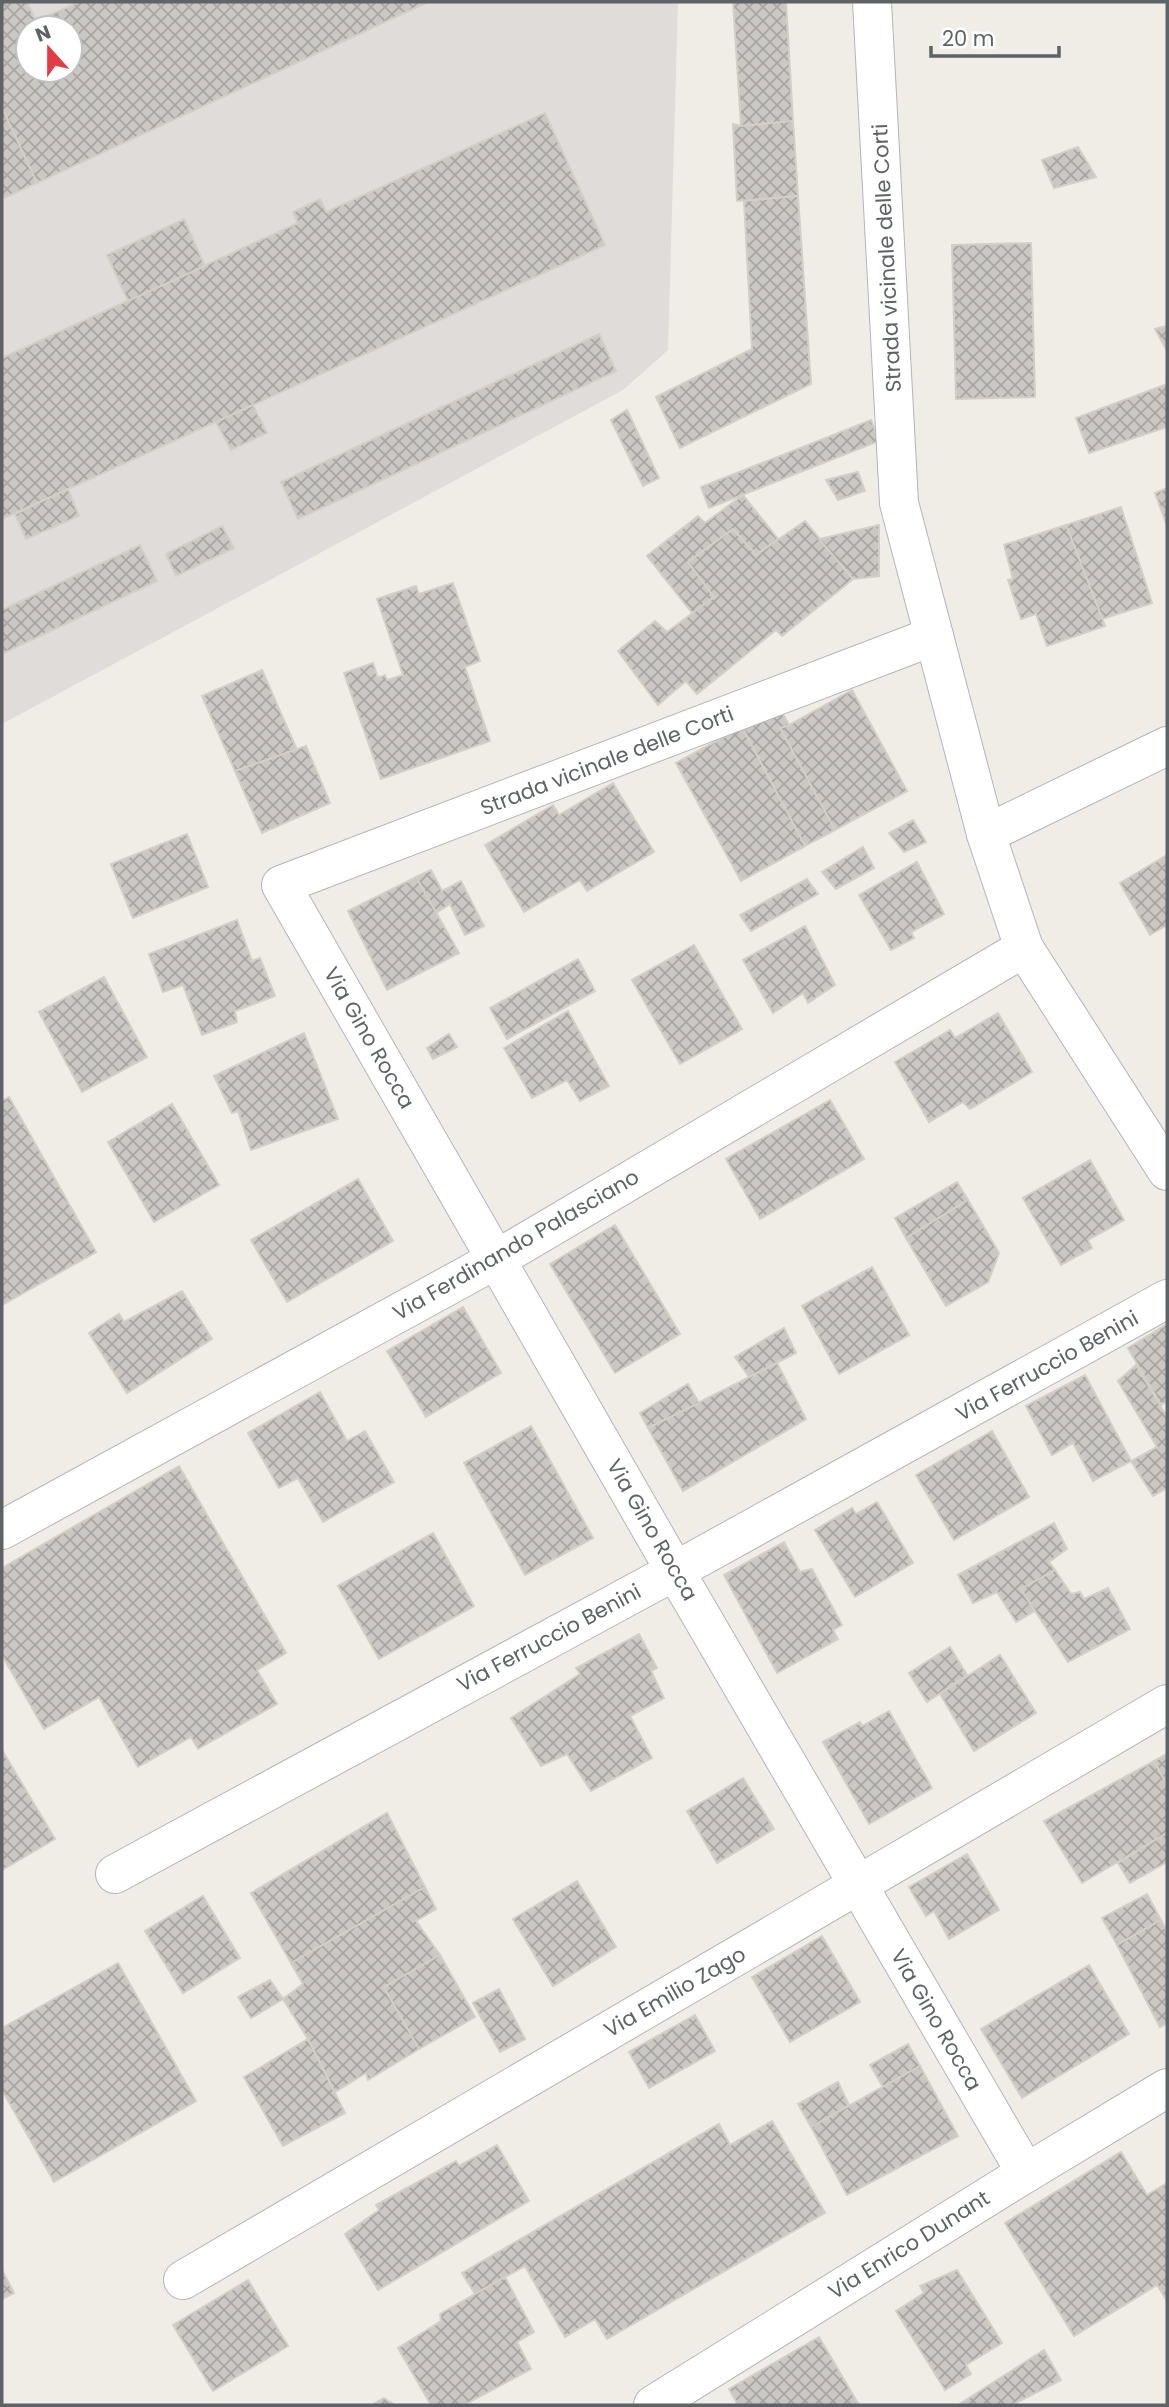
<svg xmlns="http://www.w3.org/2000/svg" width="1169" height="2407" font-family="Poppins,sans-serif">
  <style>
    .industrial { fill: #dfdcd9; fill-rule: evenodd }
    .building { fill: url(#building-cross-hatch); stroke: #d4cec6; stroke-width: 2; fill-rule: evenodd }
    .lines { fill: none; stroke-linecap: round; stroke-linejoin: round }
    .minor-casing { stroke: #b2b5b8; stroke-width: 40 }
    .minor { stroke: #fff; stroke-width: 38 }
    .labels { text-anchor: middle; stroke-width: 5; stroke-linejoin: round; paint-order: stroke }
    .street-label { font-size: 21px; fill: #5e6366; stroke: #fff }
  </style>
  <defs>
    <pattern id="building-cross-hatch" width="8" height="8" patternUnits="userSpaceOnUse" patternTransform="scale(1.75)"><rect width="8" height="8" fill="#cbc8c4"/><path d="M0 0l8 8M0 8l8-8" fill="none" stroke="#a8a6a3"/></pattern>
  </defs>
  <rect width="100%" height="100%" fill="#f0ede7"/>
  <path class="industrial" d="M2,2H678L668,350L623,390L2,724ZM28,28H70V70H28Z"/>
  <g class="building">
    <path d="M2,2H27L36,21L79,2H428L37,183L2,108ZM28,28H70V70H28Z"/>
    <polygon points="733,2 786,2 793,121 741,126"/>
    <polygon points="2,108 37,183 2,199"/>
    <polygon points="545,113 605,245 2,519 2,358 298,223 293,212 320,199 326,212"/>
    <polygon points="793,121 798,196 737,201 733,124 741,126"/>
    <polygon points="1078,147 1096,177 1054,188 1042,160"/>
    <polygon points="798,196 811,384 680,448 656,397 752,349 744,201"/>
    <polygon points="184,219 205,266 128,301 107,255"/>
    <polygon points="1031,243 1035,397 956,399 952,245"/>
    <polygon points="1167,326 1167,351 1155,329"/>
    <polygon points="599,334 616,371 298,519 281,482"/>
    <polygon points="1167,384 1167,427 1089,453 1076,418"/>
    <polygon points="253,405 267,433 231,450 216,422"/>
    <polygon points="627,410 659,478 643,486 611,420"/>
    <polygon points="871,420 879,441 709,508 701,487"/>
    <polygon points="858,472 865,491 838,500 826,480"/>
    <polygon points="1167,488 1167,526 1155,493"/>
    <polygon points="68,489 79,516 26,539 15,514"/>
    <polygon points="743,495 778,539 756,555 733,529 688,562 714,597 693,614 647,556 698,516 705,523"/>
    <polygon points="1121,507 1152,603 1102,619 1066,525"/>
    <polygon points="805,521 853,579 782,636 776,630 697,694 686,681 658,705 618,651 655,621 667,632 714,597 688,562 733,529 756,555"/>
    <polygon points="879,525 879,576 853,579 819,539"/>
    <polygon points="1066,525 1105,626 1047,646 1036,614 1021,619 1008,580 1013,579 1004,545"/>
    <polygon points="222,526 234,548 176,576 166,554"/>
    <polygon points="140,545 157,581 2,654 2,610"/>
    <polygon points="453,583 480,661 465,667 490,741 381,779 344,673 373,663 378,678 385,675 387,680 403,675 377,599 416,586 419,594"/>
    <polygon points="262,670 297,750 235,771 202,696"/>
    <polygon points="852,690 907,791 835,830 780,728 789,725"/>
    <polygon points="779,707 789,725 780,728 835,830 805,846 742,727"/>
    <polygon points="742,727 805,846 741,881 676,763"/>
    <polygon points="306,746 330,803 262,833 235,771"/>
    <polygon points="613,783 654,852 587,891 580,880 524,912 485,845 553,805 559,815"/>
    <polygon points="913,820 926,842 904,852 889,833"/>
    <polygon points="187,834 208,887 133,918 111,864"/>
    <polygon points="863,847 874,868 836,889 822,872"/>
    <polygon points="1167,855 1167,925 1150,935 1120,883"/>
    <polygon points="917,862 944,914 911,932 914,938 891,950 859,895"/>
    <polygon points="431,870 442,891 461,881 484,926 465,935 450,904 436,913 416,877"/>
    <polygon points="416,877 459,953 387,990 348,911"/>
    <polygon points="807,879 818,894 751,931 740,915"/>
    <polygon points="237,920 252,961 260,958 275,996 235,1011 237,1022 202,1035 183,985 163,992 149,954"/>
    <polygon points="805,926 835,985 808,1003 803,993 773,1013 743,960"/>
    <polygon points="694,945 742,1029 680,1064 632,980"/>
    <polygon points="578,959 595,991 507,1039 490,1008"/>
    <polygon points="104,977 147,1057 82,1092 39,1012"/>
    <polygon points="568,1011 609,1086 580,1101 567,1080 532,1098 504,1048"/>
    <polygon points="998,1013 1032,1072 970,1109 963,1102 929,1122 895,1062 950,1030 955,1038"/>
    <polygon points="304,1033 338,1119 251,1150 238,1111 232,1113 214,1076"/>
    <polygon points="449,1034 457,1047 433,1059 427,1048"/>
    <polygon points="9,1097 96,1252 2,1305 2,1101"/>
    <polygon points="830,1100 864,1159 760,1219 726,1159"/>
    <polygon points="172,1104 219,1185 154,1222 108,1142"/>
    <polygon points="1090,1160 1124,1220 1088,1240 1092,1248 1061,1265 1023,1198"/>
    <polygon points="358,1179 393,1241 287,1302 251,1240"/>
    <polygon points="957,1182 968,1200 906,1238 895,1218"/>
    <polygon points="968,1200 999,1253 988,1282 946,1306 906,1238"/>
    <polygon points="615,1225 680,1334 615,1373 550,1264"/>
    <polygon points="872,1267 909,1335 839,1374 802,1306"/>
    <polygon points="182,1291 212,1339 127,1393 89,1333 119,1314 124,1322"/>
    <polygon points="463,1307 501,1373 426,1417 387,1351"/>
    <polygon points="1167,1324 1167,1401 1161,1405 1128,1348"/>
    <polygon points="784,1328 796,1353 749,1377 735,1357"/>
    <polygon points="777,1363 806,1419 683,1491 648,1428"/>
    <polygon points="1136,1365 1167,1417 1167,1488 1153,1496 1131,1461 1157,1447 1118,1381"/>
    <polygon points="1085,1375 1131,1461 1093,1481 1073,1443 1052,1455 1026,1406"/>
    <polygon points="688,1384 699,1403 648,1428 640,1413"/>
    <polygon points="320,1392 347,1441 365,1431 394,1482 323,1522 298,1478 279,1488 248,1433"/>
    <polygon points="531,1426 593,1538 525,1575 464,1463"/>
    <polygon points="992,1431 1029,1497 954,1540 916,1475"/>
    <polygon points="179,1466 286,1653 257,1670 277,1704 198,1749 191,1737 138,1767 99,1697 44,1729 2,1655 2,1568"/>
    <polygon points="877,1502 913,1563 855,1597 815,1530 852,1508 856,1514"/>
    <polygon points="1054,1523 1067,1549 1049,1562 1055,1570 1021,1589 1035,1611 1016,1622 997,1592 973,1603 958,1575"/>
    <polygon points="433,1533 474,1606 379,1659 338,1586"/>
    <polygon points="784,1542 800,1572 812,1569 842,1625 833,1630 838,1639 777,1673 724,1575"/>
    <polygon points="1055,1570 1071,1594 1080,1592 1084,1599 1108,1588 1130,1629 1068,1662 1021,1589"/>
    <polygon points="639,1634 657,1668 651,1671 664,1698 630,1716 652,1758 591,1791 567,1754 541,1766 511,1718 580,1674 576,1668"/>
    <polygon points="950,1647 967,1675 927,1702 909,1673"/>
    <polygon points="1000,1655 1036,1713 974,1751 940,1694"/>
    <polygon points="889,1711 932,1788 869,1824 823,1742 860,1722 862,1726"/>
    <polygon points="2,1750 55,1839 2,1870"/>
    <polygon points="1167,1754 1167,1785 1154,1761"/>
    <polygon points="1154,1761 1167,1785 1167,1833 1082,1883 1044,1821"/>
    <polygon points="743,1778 774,1829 717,1863 687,1811"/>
    <polygon points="387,1813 425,1887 291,1963 251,1893"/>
    <polygon points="1167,1833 1167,1862 1130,1883 1118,1863"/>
    <polygon points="967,1854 999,1910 949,1939 934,1911 926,1916 909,1887"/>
    <polygon points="577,1881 616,1947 553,1986 513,1919"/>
    <polygon points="425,1887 436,1909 416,1921 440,1955 384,1987 419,2049 368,2080 366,2073 335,2092 308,2039 283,1999 303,1984 291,1963"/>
    <polygon points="1147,1894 1161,1920 1117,1945 1102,1918"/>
    <polygon points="203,1896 240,1958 183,1993 145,1931"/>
    <polygon points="1161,1920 1167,1932 1167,2023 1160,2027 1117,1945"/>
    <polygon points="822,1936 860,2002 790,2042 752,1977"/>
    <polygon points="440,1955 475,2017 419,2049 384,1987"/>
    <polygon points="118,1963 196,2101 54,2182 2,2090 2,2028"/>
    <polygon points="1089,1965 1129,2034 1022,2098 981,2029"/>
    <polygon points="270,1980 283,1999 251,2018 238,1997"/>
    <polygon points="499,1989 525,2039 500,2052 473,2003"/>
    <polygon points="695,2015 715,2051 649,2088 629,2052"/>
    <polygon points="308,2039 345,2113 283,2146 244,2077"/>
    <polygon points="908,2044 920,2066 883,2087 870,2065"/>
    <polygon points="920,2066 958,2136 847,2195 811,2127"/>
    <polygon points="838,2082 849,2105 811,2127 798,2104"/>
    <polygon points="772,2121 825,2213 607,2339 595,2319 565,2337 525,2266 475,2294 462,2273 719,2124 730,2145"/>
    <polygon points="497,2145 529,2201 378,2290 345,2234 379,2210 376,2205 456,2161 459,2166"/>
    <polygon points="1121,2152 1147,2195 1167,2183 1167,2301 1157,2285 1074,2336 1005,2223"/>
    <polygon points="2,2270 14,2293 2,2299"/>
    <polygon points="957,2270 1002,2343 966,2365 971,2374 945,2390 896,2311 924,2293 920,2286"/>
    <polygon points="505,2277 534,2332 517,2342 531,2369 464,2405 431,2405 398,2348 441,2321 440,2314"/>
    <polygon points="248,2280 288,2346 213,2391 173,2325"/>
    <polygon points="819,2337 859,2405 738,2405 729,2389"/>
    <polygon points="1044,2350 1061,2380 1012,2405 958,2405"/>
    <polygon points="384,2398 395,2405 372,2405"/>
  </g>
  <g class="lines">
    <defs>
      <g id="minor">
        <polyline points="872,2 899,503 986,834 1024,948 1167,1171"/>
        <polyline points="934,636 281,885 675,1571 1026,2173"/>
        <polyline points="986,834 1167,746"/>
        <polyline points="2,1530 497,1259 1024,948"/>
        <polyline points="115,1874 675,1571 1167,1299"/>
        <polyline points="183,2280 1167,1704"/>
        <polyline points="653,2405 1026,2173 1167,2088"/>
      </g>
    </defs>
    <use href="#minor" class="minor-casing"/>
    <use href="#minor" class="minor"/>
  </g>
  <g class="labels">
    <g class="street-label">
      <text transform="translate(887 258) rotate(-93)" y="7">Strada vicinale delle Corti</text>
      <text transform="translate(607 761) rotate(-21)" y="7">Strada vicinale delle Corti</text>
      <text transform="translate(369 1038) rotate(60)" y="7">Via Gino Rocca</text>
      <text transform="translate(516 1245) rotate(-30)" y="7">Via Ferdinando Palasciano</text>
      <text transform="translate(1047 1366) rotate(-29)" y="7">Via Ferruccio Benini</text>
      <text transform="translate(652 1530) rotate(60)" y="7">Via Gino Rocca</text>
      <text transform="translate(549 1638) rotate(-28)" y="7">Via Ferruccio Benini</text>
      <text transform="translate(675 1992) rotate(-30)" y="7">Via Emilio Zago</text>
      <text transform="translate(936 2020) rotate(60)" y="7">Via Gino Rocca</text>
      <text transform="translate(909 2245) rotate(-32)" y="7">Via Enrico Dunant</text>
    </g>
  </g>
  <rect width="1169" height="2407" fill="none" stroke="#5e6366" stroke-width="7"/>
  <g transform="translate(49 49) rotate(339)"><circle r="33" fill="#ffffff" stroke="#bfc1c2" stroke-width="2"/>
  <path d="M0-5L12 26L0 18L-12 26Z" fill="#e03d44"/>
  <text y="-10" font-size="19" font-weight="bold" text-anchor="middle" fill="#5e6366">N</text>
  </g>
  <path d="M931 46v10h128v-10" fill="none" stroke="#5e6366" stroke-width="3.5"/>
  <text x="942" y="46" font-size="21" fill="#5e6366" stroke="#ffffff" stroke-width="5" paint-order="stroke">20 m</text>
</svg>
